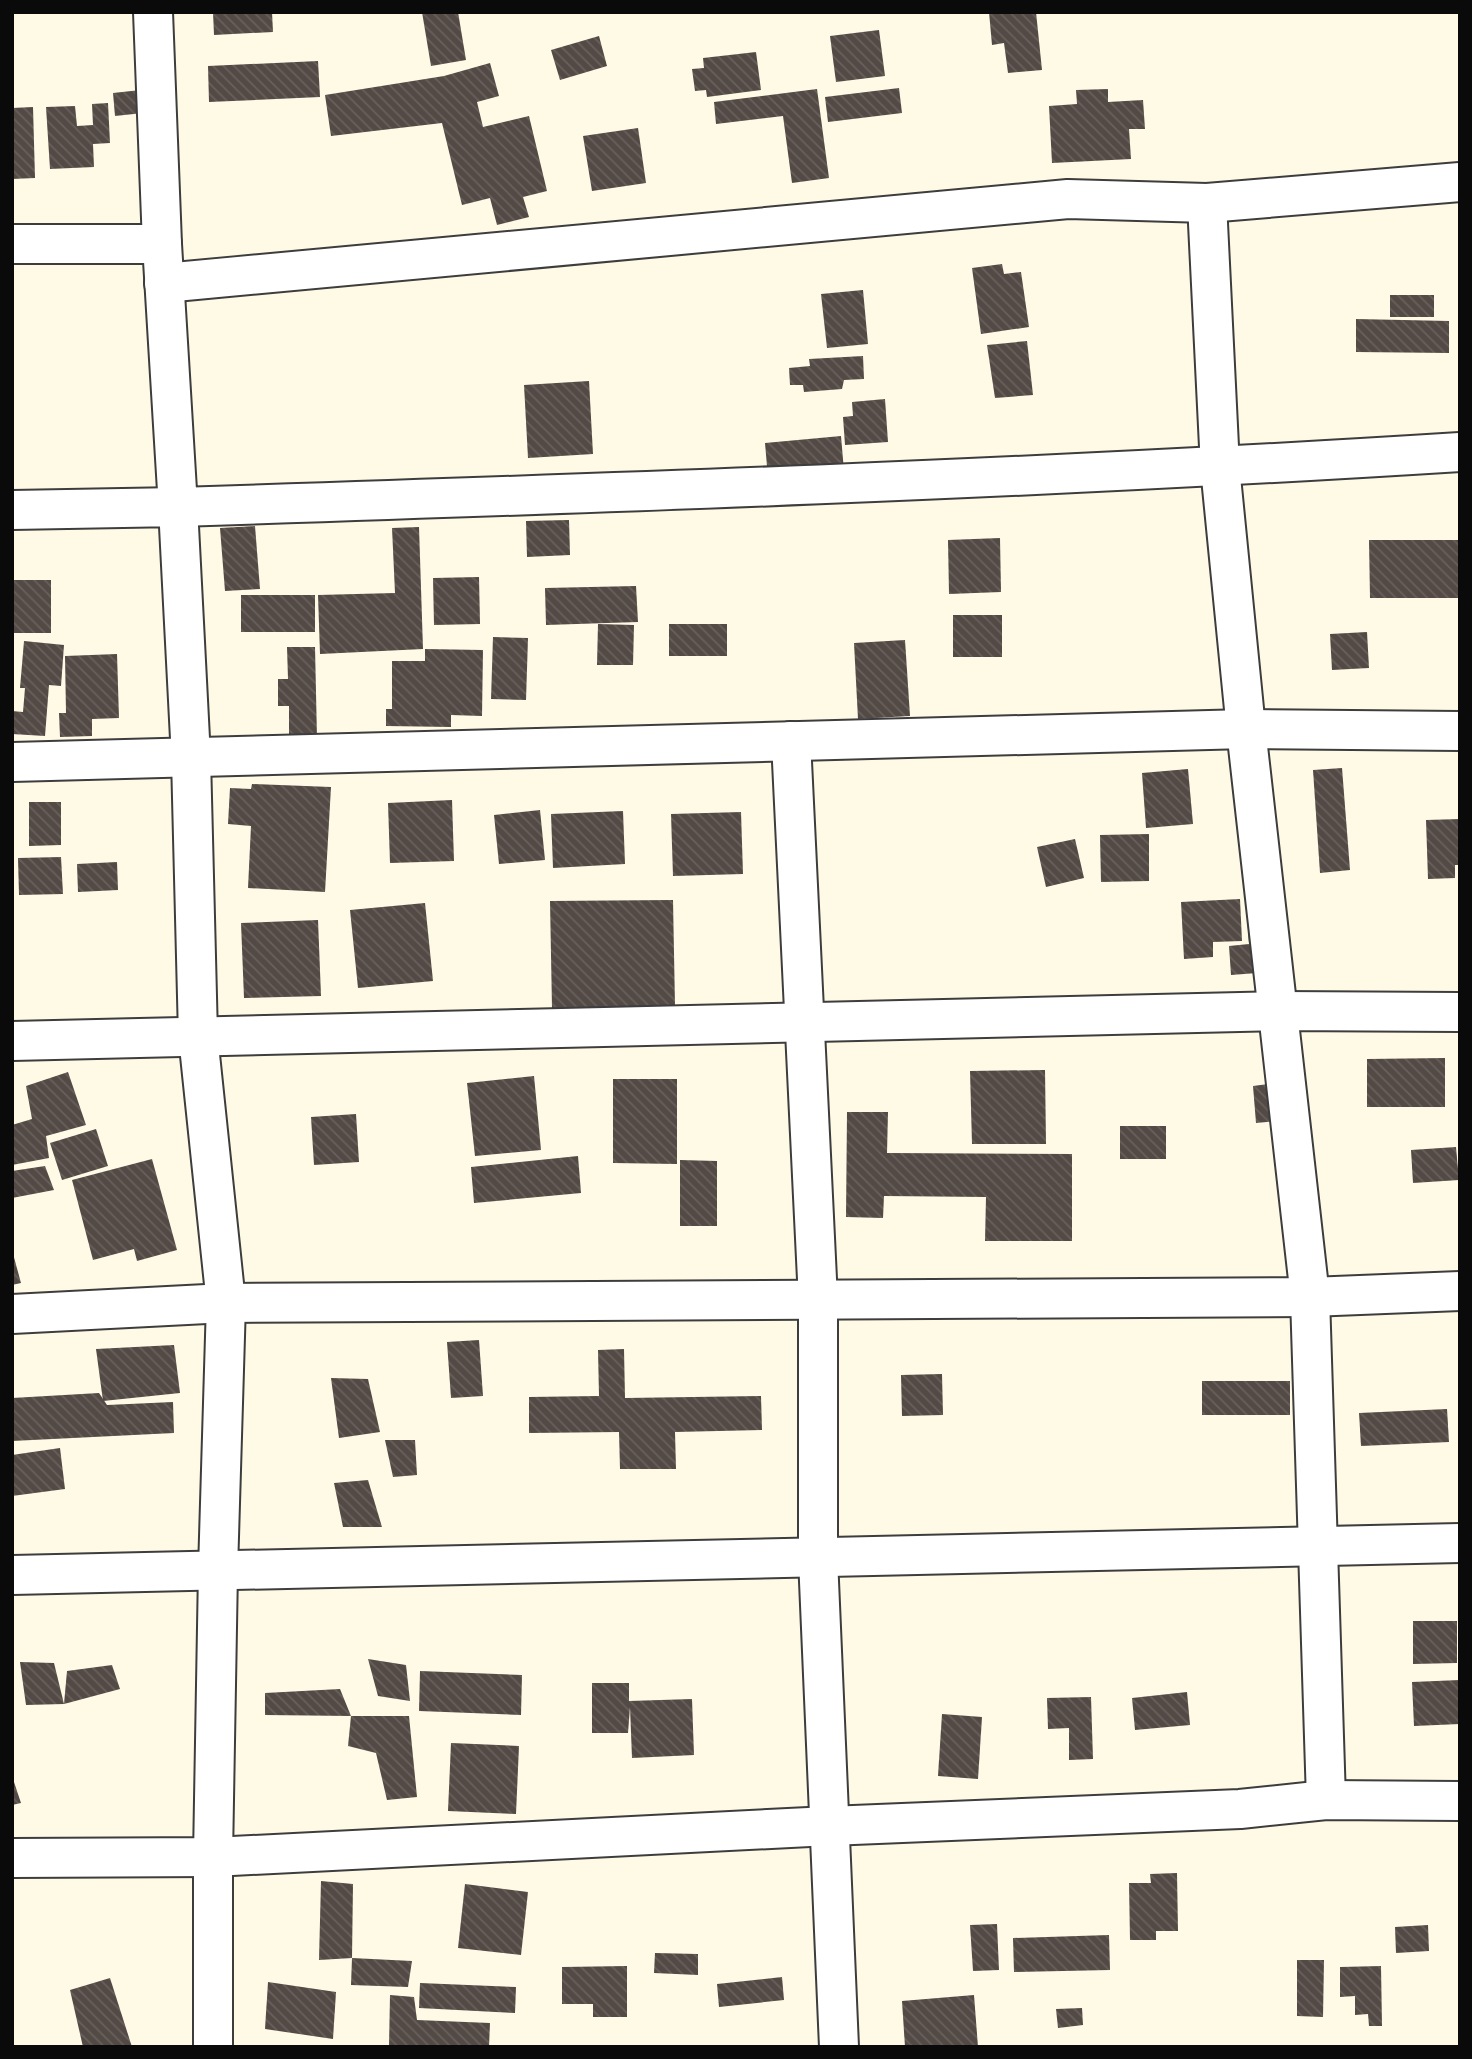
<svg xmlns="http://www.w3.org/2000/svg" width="1472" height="2059" font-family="Merriweather,serif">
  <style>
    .building { fill: url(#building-back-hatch) }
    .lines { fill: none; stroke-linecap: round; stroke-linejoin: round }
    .street-casing { stroke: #3d3d3d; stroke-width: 42 }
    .street { stroke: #fff; stroke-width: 38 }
  </style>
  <defs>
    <pattern id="building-back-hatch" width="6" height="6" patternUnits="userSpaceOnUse" patternTransform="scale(1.75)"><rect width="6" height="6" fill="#534a45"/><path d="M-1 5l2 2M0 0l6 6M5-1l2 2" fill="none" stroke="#67605c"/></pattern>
  </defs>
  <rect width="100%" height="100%" fill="#fffae6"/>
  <g class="building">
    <polygon points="213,12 272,12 273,32 214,35"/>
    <polygon points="422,12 458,12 466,60 431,66"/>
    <polygon points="989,12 1036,12 1042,70 1008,73 1004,43 992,45"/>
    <polygon points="879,30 885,76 836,82 830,36"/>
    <polygon points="599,36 607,66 560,80 551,50"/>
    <polygon points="756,52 761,90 707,97 706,90 695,91 692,69 704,68 703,58"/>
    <polygon points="318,61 320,97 209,102 208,66"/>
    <polygon points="490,63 499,96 477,102 483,127 529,116 547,191 523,197 529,217 497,225 490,198 462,205 442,123 331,136 325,95 444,76"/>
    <polygon points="159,88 162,111 115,116 113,93"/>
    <polygon points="899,88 902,113 828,122 825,97"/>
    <polygon points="817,89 829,178 792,183 783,116 716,124 714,102"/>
    <polygon points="1108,89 1108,102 1143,100 1145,129 1129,129 1131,159 1052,163 1049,106 1077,104 1076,90"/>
    <polygon points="108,103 110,143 93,144 94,167 50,169 46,107 75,106 77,126 93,125 92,104"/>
    <polygon points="33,107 35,178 12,179 12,108"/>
    <polygon points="638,128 646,183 592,191 583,136"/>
    <polygon points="1002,264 1004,274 1021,272 1029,327 981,334 972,268"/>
    <polygon points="863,290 868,344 827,348 821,294"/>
    <rect x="1390" y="295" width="44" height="22"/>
    <polygon points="1356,319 1449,321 1449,353 1356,352"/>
    <polygon points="1027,341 1033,395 995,398 987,345"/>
    <polygon points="863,356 864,379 844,380 842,389 804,392 803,385 790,385 789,368 810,366 809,359"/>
    <polygon points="589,381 593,454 528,458 524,385"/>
    <polygon points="885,399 888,442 845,445 843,417 853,416 852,402"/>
    <polygon points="841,436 844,471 768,478 765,443"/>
    <polygon points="569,520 570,555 527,557 526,521"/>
    <polygon points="255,526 260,589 225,591 220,528"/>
    <polygon points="419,527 423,649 320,654 318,595 395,593 392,528"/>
    <polygon points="1000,538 1001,592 949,594 948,540"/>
    <polygon points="1369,540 1460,540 1460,598 1370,598"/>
    <polygon points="479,577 480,624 434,625 433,578"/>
    <rect x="12" y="580" width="39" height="53"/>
    <polygon points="636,586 638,622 546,625 545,588"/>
    <rect x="241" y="595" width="74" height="37"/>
    <rect x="953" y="615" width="49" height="42"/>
    <polygon points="598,624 634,625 633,665 597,665"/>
    <rect x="669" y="624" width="58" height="32"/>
    <polygon points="1367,632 1369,668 1332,670 1330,634"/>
    <polygon points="493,637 528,638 526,700 491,699"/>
    <polygon points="905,640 910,716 858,719 854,643"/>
    <polygon points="24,641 64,645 61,686 49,685 45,736 12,734 12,711 23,712 25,688 20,688"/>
    <polygon points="287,647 315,647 317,738 289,738 289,706 278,706 278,679 288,679"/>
    <polygon points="425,649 483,650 482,716 451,715 451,727 386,726 386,709 392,709 392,661 425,661"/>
    <polygon points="117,654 119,718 92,719 92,736 60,737 59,713 66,713 65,656"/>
    <polygon points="1342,768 1350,870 1320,873 1313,770"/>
    <polygon points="1188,769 1193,824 1146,828 1142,773"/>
    <polygon points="252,784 331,787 325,892 248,888 251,826 228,824 230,788 251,789"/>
    <polygon points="452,800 454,861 390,863 388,803"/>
    <polygon points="29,802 61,802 61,845 29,846"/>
    <polygon points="540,810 545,860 499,864 494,815"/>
    <polygon points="623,811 625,864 553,868 551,814"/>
    <polygon points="741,812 743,874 673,876 671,814"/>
    <polygon points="1460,819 1460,865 1455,865 1455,878 1428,879 1426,820"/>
    <polygon points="1149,834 1149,881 1101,882 1100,835"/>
    <polygon points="1075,839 1084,878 1046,887 1037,847"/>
    <polygon points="61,857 63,894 19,895 18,858"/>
    <polygon points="117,862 118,890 78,892 77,864"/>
    <polygon points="1240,899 1242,941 1213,942 1213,957 1184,959 1181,902"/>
    <polygon points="673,900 675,1006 552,1008 550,901"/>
    <polygon points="425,903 433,981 358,988 350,910"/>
    <polygon points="1266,914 1270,972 1231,975 1229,946 1249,944 1247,915"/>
    <polygon points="318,920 321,996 244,998 241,923"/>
    <polygon points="1445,1058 1445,1107 1367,1107 1367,1059"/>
    <polygon points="1045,1070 1046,1144 972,1144 970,1071"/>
    <polygon points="68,1072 86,1125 46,1136 49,1158 12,1165 12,1125 32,1119 26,1086"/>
    <polygon points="534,1076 541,1150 475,1156 467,1083"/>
    <polygon points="613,1079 677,1079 677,1164 613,1163"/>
    <polygon points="1276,1083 1279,1121 1256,1123 1253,1086"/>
    <polygon points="847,1112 888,1112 887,1153 1072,1154 1072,1241 985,1241 986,1197 884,1196 883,1218 846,1217"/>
    <polygon points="356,1114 359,1162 314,1165 311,1117"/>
    <rect x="1120" y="1126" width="46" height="33"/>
    <polygon points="96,1129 108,1166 62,1180 50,1143"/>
    <polygon points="1456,1147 1459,1180 1413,1183 1411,1150"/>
    <polygon points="578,1156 581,1193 474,1203 471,1167"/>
    <polygon points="152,1159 177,1250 137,1261 134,1249 93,1260 72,1180"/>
    <polygon points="680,1160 717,1161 717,1226 680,1226"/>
    <polygon points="45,1166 54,1190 12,1198 12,1171"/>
    <polygon points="12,1250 21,1283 12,1285"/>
    <polygon points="479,1340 483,1396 451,1398 447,1342"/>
    <polygon points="174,1345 180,1393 103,1401 96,1349"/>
    <polygon points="624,1349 625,1398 761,1396 762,1430 675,1432 676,1469 620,1469 619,1432 529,1433 529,1397 599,1396 598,1350"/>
    <polygon points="942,1374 943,1415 902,1416 901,1375"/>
    <polygon points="331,1378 368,1379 380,1432 339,1438"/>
    <rect x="1202" y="1381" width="88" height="34"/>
    <polygon points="99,1393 107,1405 173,1402 174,1433 12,1441 12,1398"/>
    <polygon points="1447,1409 1449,1442 1361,1446 1359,1413"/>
    <polygon points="385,1440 415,1440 417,1475 393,1477"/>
    <polygon points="60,1448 65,1489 12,1496 12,1455"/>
    <polygon points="368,1480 382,1527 343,1527 334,1483"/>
    <polygon points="1413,1621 1457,1621 1457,1663 1413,1664"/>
    <polygon points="368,1659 406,1665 410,1701 378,1696"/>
    <polygon points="20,1662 54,1663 64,1704 26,1705"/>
    <polygon points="112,1665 120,1689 64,1704 67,1671"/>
    <polygon points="420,1671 522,1675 521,1715 419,1711"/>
    <polygon points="1460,1680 1460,1724 1414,1726 1412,1682"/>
    <polygon points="592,1683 629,1683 629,1701 692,1699 694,1755 632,1758 630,1707 628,1733 592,1733"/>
    <polygon points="340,1689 351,1716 265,1715 265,1693"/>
    <polygon points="1187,1692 1190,1725 1135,1730 1132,1698"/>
    <polygon points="1091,1697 1093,1759 1069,1760 1069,1728 1048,1729 1047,1698"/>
    <polygon points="942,1714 982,1717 978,1779 938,1776"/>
    <polygon points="351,1716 409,1716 417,1797 387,1800 376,1753 348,1746"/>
    <polygon points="451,1743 519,1746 516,1814 448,1811"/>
    <polygon points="12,1776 21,1803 12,1805"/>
    <polygon points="1177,1873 1178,1931 1156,1931 1156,1940 1130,1940 1129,1883 1151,1883 1150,1874"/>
    <polygon points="321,1881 353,1884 352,1958 412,1961 408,1987 351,1985 352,1958 319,1960"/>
    <polygon points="465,1884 528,1892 521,1955 458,1948"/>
    <polygon points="997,1924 999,1970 973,1971 970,1925"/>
    <polygon points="1428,1925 1429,1951 1396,1953 1395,1927"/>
    <polygon points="1109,1935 1110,1970 1014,1972 1013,1938"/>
    <polygon points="655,1953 698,1954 698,1975 654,1973"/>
    <polygon points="1297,1960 1324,1960 1323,2017 1297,2016"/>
    <polygon points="627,1966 627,2017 593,2017 593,2004 562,2004 562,1967"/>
    <polygon points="1381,1966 1382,2026 1369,2026 1368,2014 1355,2015 1355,1996 1340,1997 1340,1967"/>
    <polygon points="782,1977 784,2000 719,2007 717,1984"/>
    <polygon points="110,1978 132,2047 83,2047 70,1990"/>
    <polygon points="268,1982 336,1992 333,2039 265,2029"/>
    <polygon points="420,1983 516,1987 515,2013 419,2008"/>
    <polygon points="390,1995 414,1997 417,2020 490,2023 489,2047 389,2047"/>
    <polygon points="974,1995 978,2047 905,2047 902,2001"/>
    <polygon points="1082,2008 1083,2025 1058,2028 1056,2009"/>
  </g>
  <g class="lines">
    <defs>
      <g id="street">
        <path d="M153,12L162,244L178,507C606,493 1033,479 1460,452"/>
        <polyline points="1207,203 1220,467 1246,729 1310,1297 1326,1800"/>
        <polyline points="12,244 162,244"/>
        <polyline points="164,283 1068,199 1207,203 1460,182"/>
        <polyline points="12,510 178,507 191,758 198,1036 226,1303 218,1570 213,1857 213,2047"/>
        <polyline points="791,741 818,1300 818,1558 839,2047"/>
        <polyline points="12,762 1246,729 1460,731"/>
        <polyline points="12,1041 1279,1011 1460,1012"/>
        <polyline points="12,1314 226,1303 1310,1297 1460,1291"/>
        <polyline points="12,1575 1460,1543"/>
        <polyline points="12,1858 213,1857 829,1826 1240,1809 1326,1800 1460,1801"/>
      </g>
    </defs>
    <use href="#street" class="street-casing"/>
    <use href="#street" class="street"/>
  </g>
  <rect width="1472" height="2059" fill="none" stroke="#0a0a0a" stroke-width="28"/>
</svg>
